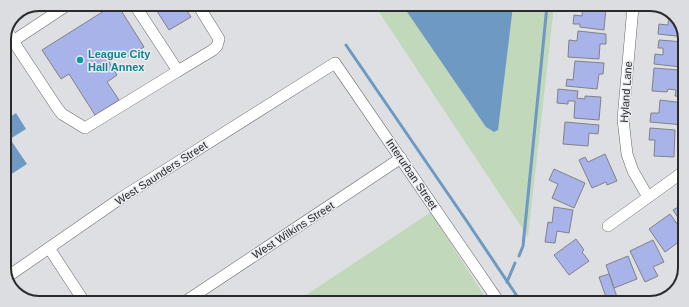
<svg xmlns="http://www.w3.org/2000/svg" width="689" height="307" font-family="Helvetica,sans-serif">
  <style>
    .green { fill: #c1d8ba }
    .water { fill: #6e99c2 }
    .lines { fill: none; stroke-linecap: round; stroke-linejoin: round }
    .stream { stroke: #6e99c2; stroke-width: 3 }
    .building { fill: #a8b3e9; stroke: #818286 }
    .minor-casing { stroke: #68696d; stroke-width: 12 }
    .minor { stroke: #fff; stroke-width: 11 }
    .culture-dot { fill: #0f9aa8; stroke: #ebecf1; stroke-width: 1.5 }
    .labels { text-anchor: middle; stroke-width: 3; stroke-linejoin: round; paint-order: stroke }
    .culture-label { font-size: 11px; font-weight: bold; fill: #0d838f; stroke: #ebecf1; text-anchor: start }
    .street-label { font-size: 11px; fill: #2a2b2d; stroke: #ebecf1 }
    .rim { fill: none; stroke: #2a2b2d; stroke-width: 2 }
  </style>
  <rect width="100%" height="100%" fill="#dedfe3"/>
  <g class="green">
    <polygon points="375,6 554,6 528,237"/>
    <polygon points="431,212 488,302 297,301"/>
  </g>
  <g class="water">
    <polygon points="403,6 513,6 498,130 494,132 486,127"/>
    <polygon points="16,113 26,129 10,139 27,164 10,175 4,166 4,121"/>
  </g>
  <g class="lines">
    <g class="stream">
      <polyline points="346,45 468,223 521,302"/>
      <polyline points="519,256 523,246 547,6"/>
      <polyline points="507,282 515,263"/>
    </g>
  </g>
  <g class="building">
    <polygon points="115,4 117,4 144,47 125,58 123,54 109,62 117,75 107,82 119,100 95,115 69,74 61,79 42,50"/>
    <polygon points="153,5 183,5 191,17 169,30"/>
    <polygon points="583,6 606,7 604,30 580,27 580,24 573,24 574,15 582,16"/>
    <polygon points="669,13 672,13 678,18 685,37 658,34 659,24 668,25"/>
    <polygon points="578,31 606,34 606,44 600,44 599,59 568,57 569,40 577,41"/>
    <polygon points="659,40 684,42 681,67 654,64 655,54 663,55 663,48 658,48"/>
    <polygon points="575,61 604,63 603,74 599,74 597,89 566,86 567,79 573,80"/>
    <polygon points="654,68 679,70 678,84 684,84 684,97 675,96 676,90 668,89 667,92 652,91"/>
    <polygon points="558,89 578,91 577,98 585,99 585,96 601,97 599,120 574,118 575,101 568,101 568,104 557,103"/>
    <polygon points="660,100 684,103 684,125 650,122 651,113 659,113"/>
    <polygon points="565,122 599,125 598,134 589,133 588,146 563,144"/>
    <polygon points="650,128 675,130 674,157 654,156 655,140 649,140"/>
    <polygon points="605,154 617,181 607,185 606,182 592,188 579,160 585,157 588,162"/>
    <polygon points="554,169 585,183 574,208 552,198 558,184 549,180"/>
    <polygon points="683,204 683,225 673,210"/>
    <polygon points="554,207 573,210 569,233 557,231 555,243 545,242 548,222 552,223"/>
    <polygon points="670,214 683,232 683,245 680,241 665,252 649,229"/>
    <polygon points="576,239 584,250 582,252 589,261 569,275 554,255"/>
    <polygon points="653,240 664,262 653,267 658,276 645,282 630,251"/>
    <polygon points="628,256 637,279 614,288 606,265"/>
    <polygon points="609,274 617,297 607,300 599,277"/>
  </g>
  <g class="lines">
    <defs>
      <g id="minor">
        <polyline points="633,7 623,119 627,154 633,171 648,197"/>
        <polyline points="7,30 13,41 58,109 62,114 85,128 178,71 134,4"/>
        <polyline points="4,47 69,4"/>
        <polyline points="178,71 213,50 217,46 219,39 198,5"/>
        <polyline points="608,226 683,172"/>
        <polyline points="49,248 83,300"/>
        <polyline points="7,277 121,198 335,63 499,302"/>
        <polyline points="186,301 401,158"/>
      </g>
    </defs>
    <use href="#minor" class="minor-casing"/>
    <use href="#minor" class="minor"/>
  </g>
  <circle class="culture-dot" cx="80" cy="60" r="4"/>
  <g class="labels">
    <g class="culture-label">
      <text x="88" y="58">League City<tspan x="88" dy="13">Hall Annex</tspan></text>
    </g>
    <g class="street-label">
      <text transform="translate(626 92) rotate(-86)" y="4">Hyland Lane</text>
      <text transform="translate(161 173) rotate(-33)" y="4">West Saunders Street</text>
      <text transform="translate(412 174) rotate(56)" y="4">Interurban Street</text>
      <text transform="translate(293 230) rotate(-33)" y="4">West Wilkins Street</text>
    </g>
  </g>
  <path d="M0 0H689V307H0ZM39 11H650A28 28 0 0 1 678 39V268A28 28 0 0 1 650 296H39A28 28 0 0 1 11 268V39A28 28 0 0 1 39 11Z" fill="#dcdde1" fill-rule="evenodd"/>
  <path class="rim" d="M39 11H650A28 28 0 0 1 678 39V268A28 28 0 0 1 650 296H39A28 28 0 0 1 11 268V39A28 28 0 0 1 39 11Z"/>
</svg>
